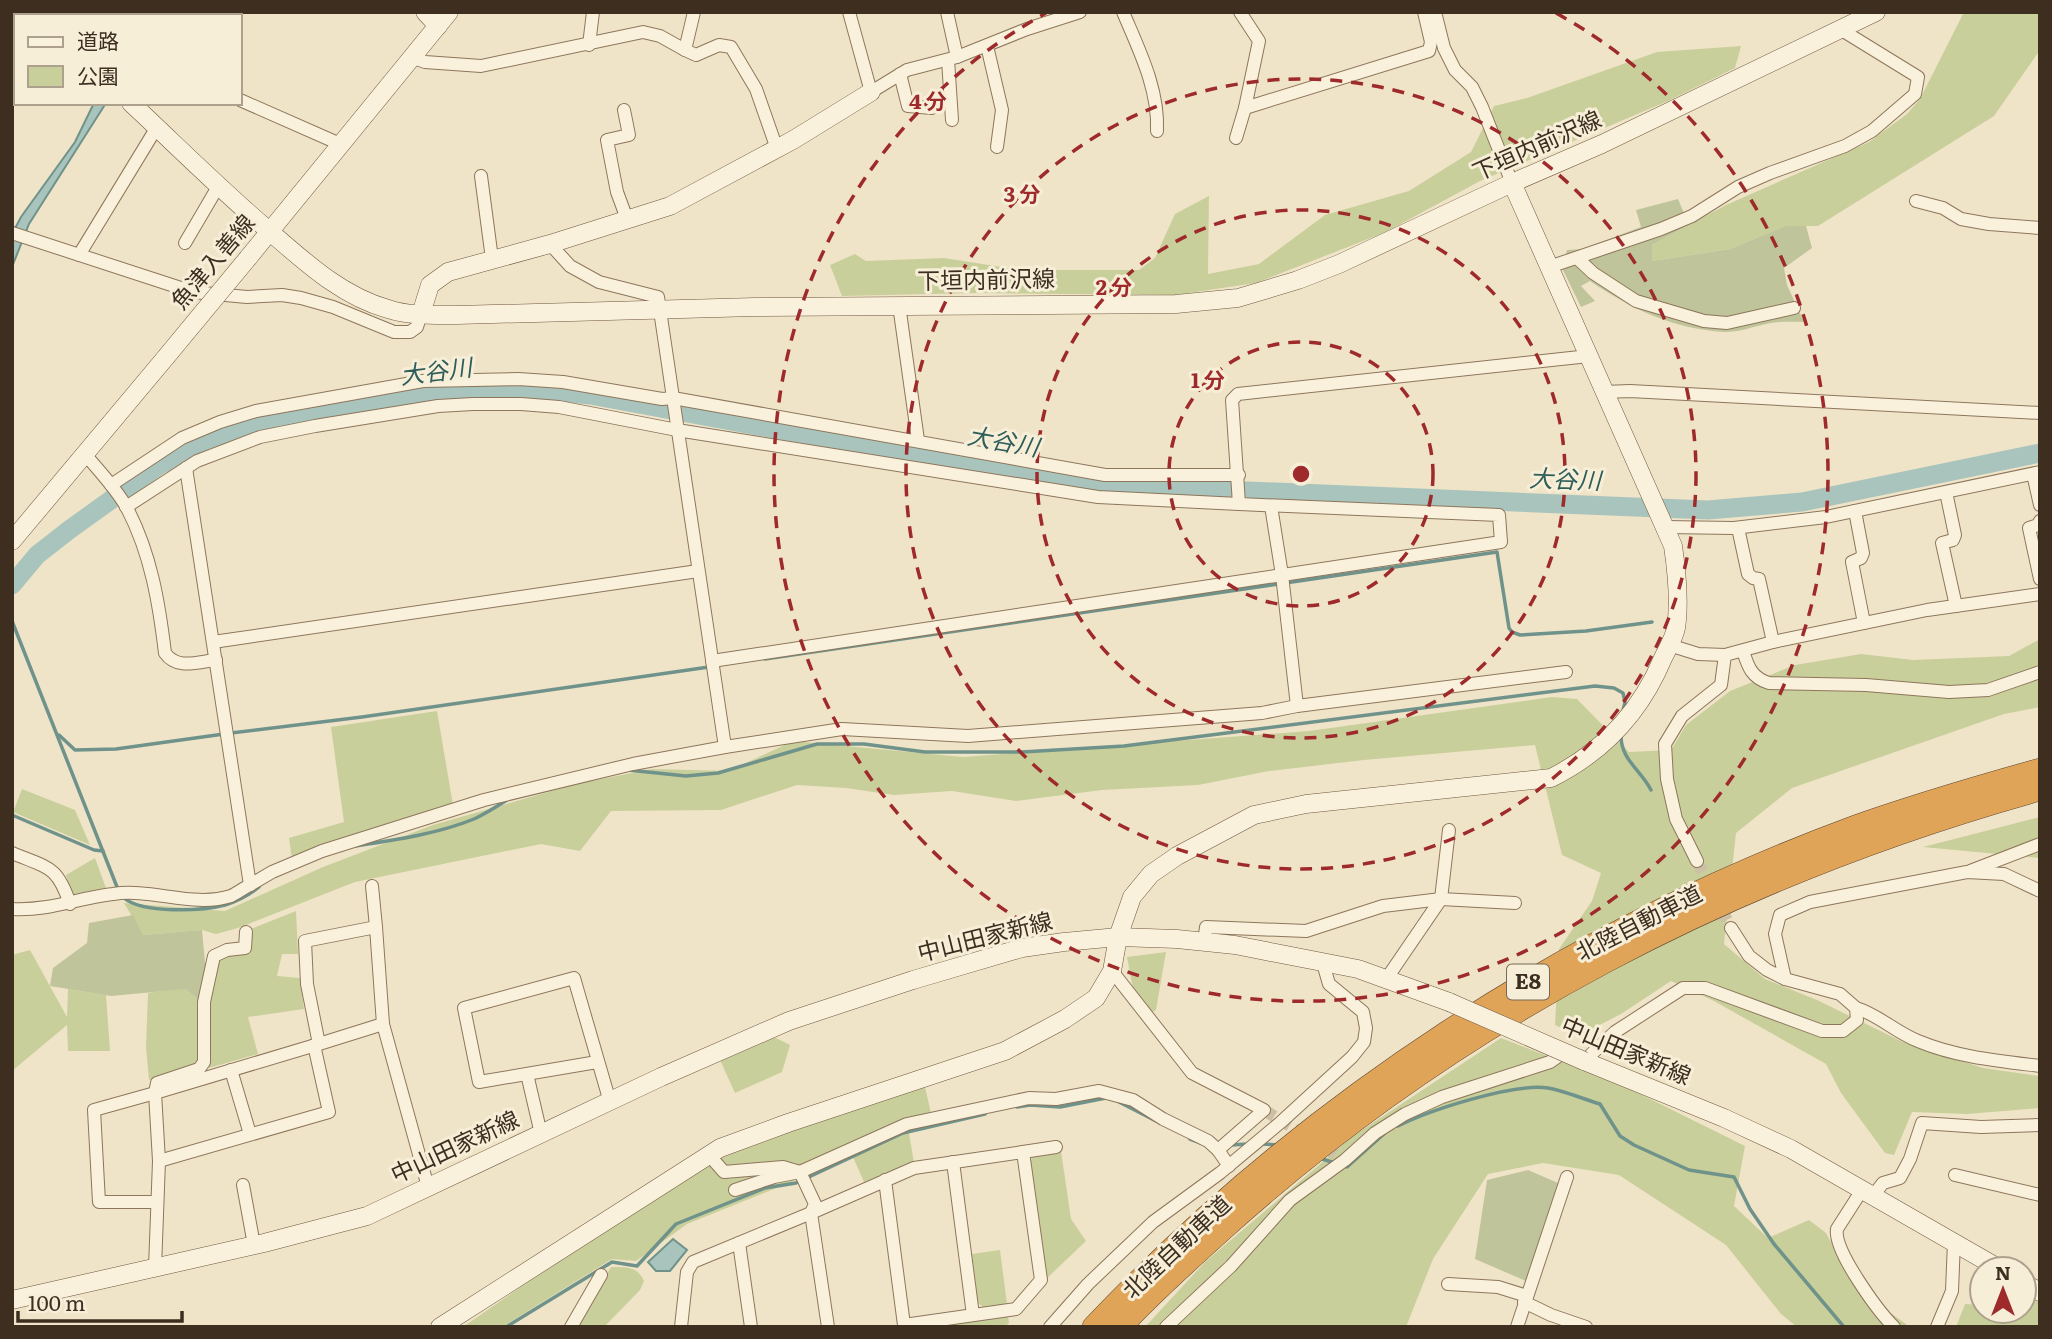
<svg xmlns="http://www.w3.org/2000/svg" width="2052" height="1339" font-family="Literata,'Noto Sans JP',serif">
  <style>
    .green { fill: #c9cf9b }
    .cemetery { fill: #bfc49a }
    .water { fill: #a9c4bc; stroke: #6f938a; stroke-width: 2 }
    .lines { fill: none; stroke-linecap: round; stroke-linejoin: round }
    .stream { stroke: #6f938a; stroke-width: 3.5 }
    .river { stroke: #a9c4bc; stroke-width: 19 }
    .street-tunnel { stroke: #ccc0a6; stroke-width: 12; stroke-dasharray: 12 6; stroke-linecap: butt }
    .street-casing { stroke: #8d765c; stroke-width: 14 }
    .secondary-casing { stroke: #6f573f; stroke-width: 19 }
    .highway-casing { stroke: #5b4430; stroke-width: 24 }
    .street { stroke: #faf1dc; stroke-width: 12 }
    .secondary { stroke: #faf1dc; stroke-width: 18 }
    .highway { stroke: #e0a458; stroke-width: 23 }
    .secondary-bridge-casing { stroke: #6f573f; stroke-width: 19; stroke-linecap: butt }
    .secondary-bridge { stroke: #faf1dc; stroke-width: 18 }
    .ring { fill: none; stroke: #9e2a2b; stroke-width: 3.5; stroke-dasharray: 12 9 }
    .labels { text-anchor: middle; stroke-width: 6; stroke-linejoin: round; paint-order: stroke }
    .shield { fill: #f7eed8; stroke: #756857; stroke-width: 2 }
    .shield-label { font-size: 21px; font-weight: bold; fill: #3d2e20 }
    .street-label { font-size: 23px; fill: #3d2e20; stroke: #f7eed8 }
    .water-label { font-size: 24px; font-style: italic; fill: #2f5d5a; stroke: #f7eed8 }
    .centre { fill: #9e2a2b; stroke: #f7eed8; stroke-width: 3.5 }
    .ring-label { font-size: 21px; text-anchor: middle; font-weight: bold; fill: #9e2a2b; stroke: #f7eed8; stroke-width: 6; stroke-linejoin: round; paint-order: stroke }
  </style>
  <rect width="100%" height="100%" fill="#f0e4c8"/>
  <g class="green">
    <polygon points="1964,12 2040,12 2040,50 1994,116 1818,226 1785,226 1730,249 1652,261 1652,245 1726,205 1869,142 1907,114 1920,99"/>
    <polygon points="1741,46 1735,68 1668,101 1480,181 1386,232 1256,283 1175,295 975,293 842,296 830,265 855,254 866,261 944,258 1021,270 1139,270 1155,258 1175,214 1209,196 1208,274 1259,264 1325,215 1409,191 1471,152 1494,106 1527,98 1657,52"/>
    <polygon points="2040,639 2040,707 2004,714 1792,788 1736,833 1724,944 1765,979 1817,1000 1903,1042 1983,1068 2040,1076 2040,1108 1967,1114 1912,1112 1894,1155 1885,1153 1841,1093 1826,1064 1714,1001 1671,981 1621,1014 1578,1036 1555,1025 1559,949 1592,901 1601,873 1562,855 1535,745 1364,760 1269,771 1198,785 1102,790 1016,801 952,791 894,795 846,788 797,785 721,810 611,811 580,851 541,844 355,882 238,928 216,934 202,930 143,935 124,903 225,911 323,867 433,825 576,784 652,769 729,771 793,741 963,757 1309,731 1552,697 1577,699 1629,752 1671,750 1686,725 1730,691 1795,665 1861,654 1913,660 2009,656"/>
    <polygon points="437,711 453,805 292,859 289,838 344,822 331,727"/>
    <polygon points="22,789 75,810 90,845 13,812"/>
    <polygon points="2040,817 2040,858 1923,847"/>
    <polygon points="95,858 106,888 72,895 66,875"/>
    <polygon points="296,911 298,954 282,954 277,976 300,978 304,1009 248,1017 258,1054 209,1068 209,1007 219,957 250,951 251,929"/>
    <polygon points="30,950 67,1017 68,989 106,995 110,1051 68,1051 67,1025 12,1071 12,955"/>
    <polygon points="1166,952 1156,1010 1149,1014 1133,989 1127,957"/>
    <polygon points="174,989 185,989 202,1002 200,1058 197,1065 149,1080 146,1047 148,993"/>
    <polygon points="774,1037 790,1045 782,1072 735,1093 720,1060"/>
    <polygon points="1501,1038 1624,1086 1745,1146 1734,1206 1768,1238 1809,1220 1826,1233 1856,1288 1910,1327 1797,1327 1781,1314 1726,1245 1619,1175 1543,1163 1488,1174 1433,1259 1406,1327 1145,1327 1205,1262 1353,1136"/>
    <path d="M925,1087L933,1122L909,1133L914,1163L864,1182L853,1157L687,1224L636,1261L612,1259L502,1327H463C540,1274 618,1216 699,1170C768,1131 851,1111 925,1087Z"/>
    <polygon points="1061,1151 1071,1219 1086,1241 1046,1279 1030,1162 1034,1155"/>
    <polygon points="1000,1250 1007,1304 984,1308 978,1303 972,1254"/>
    <path d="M611,1267C625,1267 638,1266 644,1281L640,1290L604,1327H575Z"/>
    <polygon points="2032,1298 2040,1303 2040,1327 1956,1327 1965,1304 1982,1305 1982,1311 2024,1311 2024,1300"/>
    <polygon points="1008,1316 1009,1323 1005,1327 922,1327"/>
  </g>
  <g class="cemetery">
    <path d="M1678,199L1689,225L1652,245V261L1730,249L1785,226H1806L1812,248L1784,268L1787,285L1804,322C1792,322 1778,321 1766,324C1752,327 1740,332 1724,332C1674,329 1631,309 1590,281L1581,286L1595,301L1581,307L1562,268L1567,250L1582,249L1641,227L1636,210Z"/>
    <polygon points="133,915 143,935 202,930 206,974 202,1002 185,989 111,996 50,986 53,968 87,943 89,923"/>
    <polygon points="1528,1170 1558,1183 1558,1189 1526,1281 1475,1259 1487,1180"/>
  </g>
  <g class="water">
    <polygon points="94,103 106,103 29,224 12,267 12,234 21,217 75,142"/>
    <polygon points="673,1239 687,1250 670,1271 656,1271 648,1262"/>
  </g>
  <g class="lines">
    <g class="stream">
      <polyline points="12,621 119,892"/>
      <polyline points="765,659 1497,552 1509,628 1512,632 1520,635 1586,631 1652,622"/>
      <polyline points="231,733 362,717 709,667"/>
      <polyline points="59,735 75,750 116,749 224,734"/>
      <path d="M1621,736C1621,760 1641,770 1651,790"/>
      <polyline points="628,770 686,776 718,773 817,744 864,744 925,752 1022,752 1124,746 1595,686 1614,688 1623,693 1625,702 1623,711"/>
      <polyline points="12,815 94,850 103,851"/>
      <path d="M355,846C395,840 437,834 474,819C485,814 496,807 507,800"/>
      <path d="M124,898C143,914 202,911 225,905C238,901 249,895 259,887"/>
      <polyline points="1119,1102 1156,1121"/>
      <polyline points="1017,1107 1030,1105 1060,1107 1106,1098"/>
      <path d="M1398,1126C1430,1110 1513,1083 1548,1088C1565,1091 1583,1099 1600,1104L1620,1136L1634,1145L1689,1170L1734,1177L1750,1209L1774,1244L1844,1327"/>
      <polyline points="1190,1139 1206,1145"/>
      <polyline points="1262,1144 1279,1145"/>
      <polyline points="1231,1145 1248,1144"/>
      <polyline points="1319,1158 1335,1163"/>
      <polyline points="1343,1165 1347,1167 1385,1133"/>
      <polyline points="506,1327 612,1262 637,1266 676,1224 765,1188 796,1183 903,1133 985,1114"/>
    </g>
    <polyline class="river" points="12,585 37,555 69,530 158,466 206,440 269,420 465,391 532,389 590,395 780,430 1073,479 1152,487 1708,510 1802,502 2040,453"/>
    <g class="street-tunnel">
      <polyline points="1697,861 1731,928"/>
      <polyline points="1264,1110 1345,1160"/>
    </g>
    <defs>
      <g id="street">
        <polyline points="849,12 871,92 907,70 957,57 1027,29 1080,12"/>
        <polyline points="947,12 957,57"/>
        <path d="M1123,12C1139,50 1159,89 1157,131"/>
        <polyline points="1240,12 1259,41 1245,108 1429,51 1431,42 1424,12"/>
        <polyline points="1435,12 1444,48 1455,70 1472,87 1482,107 1512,183"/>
        <polyline points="129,16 131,12"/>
        <polyline points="589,45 593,12"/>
        <polyline points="987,46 1002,110 997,147"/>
        <polyline points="685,50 696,55 719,45 731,47 756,89 777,149"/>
        <polyline points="411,57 425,62 481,66 643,32 660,36 685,50 694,12"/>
        <polyline points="948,60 952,120"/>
        <polyline points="900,74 908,106 932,108"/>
        <polyline points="240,100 340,144"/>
        <polyline points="624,110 629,135 607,140 617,192 627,219"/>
        <polyline points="1236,138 1245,108"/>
        <polyline points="481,176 492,259"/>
        <polyline points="1916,201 1943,208 1961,219 1989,224 2040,228"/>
        <polyline points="12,233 193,292 247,297 282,295 301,298 333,307 394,332 410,332 417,327 421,314"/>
        <polyline points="185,243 219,185"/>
        <polyline points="550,244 570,266 599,282 658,297 725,747"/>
        <polyline points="79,255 157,127"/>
        <polyline points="1577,258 1593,273 1636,301 1704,321 1727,323 1794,308"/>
        <polyline points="1549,267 1661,229 1692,216 1738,187 1770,173 1845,146 1872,131 1915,94 1918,77 1840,29"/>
        <polyline points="899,305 918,440"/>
        <polyline points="1604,392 1630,391 2040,413"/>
        <path d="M84,453C99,471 116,488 127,508C151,554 159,603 165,653C177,670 197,662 216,660"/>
        <polyline points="2033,474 2040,505"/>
        <polyline points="111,485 182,438 220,422 256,411 423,381 518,379 563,382 662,399 673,398 1105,475 1239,475"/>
        <polyline points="1946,492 1955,535 1953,540 1942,543 1956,606"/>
        <polyline points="1271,506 1282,575 1297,706"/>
        <polyline points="126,507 197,461 260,437 315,426 438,406 473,404 521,404 559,407 677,430 1098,497 1239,504"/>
        <polyline points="1855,511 1863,553 1861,558 1852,562 1864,623"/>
        <polyline points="2040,521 2038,525 2029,528 2040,579"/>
        <polyline points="1665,527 1734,528 1826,517 2040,472"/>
        <polyline points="1738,528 1748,574 1753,578 1759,579 1773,642"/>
        <polyline points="213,642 698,571"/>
        <polyline points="1669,645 1698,654 1725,655"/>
        <path d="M1743,651C1748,667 1752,678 1769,683L1866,685L1949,692L1988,690L2040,672"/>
        <polyline points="712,661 1501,542 1499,515 1239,504 1232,400 1238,394 1589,356"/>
        <path d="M12,853C48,868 57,865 70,904"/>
        <polyline points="1697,861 1676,819 1667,779 1665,744 1682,716 1721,685 1725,655 1773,642 1927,610 2040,594"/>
        <polyline points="1970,871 2040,844"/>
        <polyline points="250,885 272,872 322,851 484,800 633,764 725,747 842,729 968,736 1262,713 1297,706 1566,672"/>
        <polyline points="372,886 376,927"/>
        <path d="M12,909C51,911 77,898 113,894C152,888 193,908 231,896C237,893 244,888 250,885L186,468"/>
        <polyline points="1204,942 1206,927 1306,931 1383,906 1441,899 1515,903"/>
        <polyline points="1112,971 1192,1073 1264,1110 1218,1150 1229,1166"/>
        <polyline points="1387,978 1441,899 1449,830"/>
        <polyline points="1785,979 1775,934 1780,915 1810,902 1967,872 2004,874 2040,891"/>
        <path d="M1856,1008C1879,1015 1895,1032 1918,1041C1956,1057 1999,1061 2040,1066"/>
        <polyline points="319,1044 383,1024"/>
        <polyline points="1584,1061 1615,1032 1683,988 1705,988 1822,1031 1843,1031 1857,1020 1856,1008 1840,994 1785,979 1767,970 1749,956 1731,928"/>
        <polyline points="597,1062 479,1082 464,1008 574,978 610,1102"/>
        <polyline points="231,1070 250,1134"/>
        <polyline points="527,1074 541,1134"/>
        <polyline points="1023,1152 1056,1147"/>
        <polyline points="709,1155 724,1172 783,1167 800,1172 815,1204 811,1213"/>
        <polyline points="159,1161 329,1112 314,1045"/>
        <polyline points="953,1162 973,1315"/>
        <polyline points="1955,1175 2040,1195"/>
        <polyline points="243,1185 254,1245"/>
        <polyline points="735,1190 774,1177 800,1172 907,1124 1029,1098 1056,1099 1099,1091 1133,1100 1163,1119 1208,1141 1218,1150"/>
        <path d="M1862,1190L1837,1229C1833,1250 1878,1311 1894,1327"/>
        <polyline points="1872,1197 1883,1183 1900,1178 1910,1159 1922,1123 1981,1127 2040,1125"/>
        <polyline points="157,1202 99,1202 94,1110 155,1093 157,1083 199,1069 204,1062 204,1002 214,956 227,950 245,948 246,932"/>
        <polyline points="811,1213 914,1168 1023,1152 1041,1280 1016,1309 904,1325 885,1180"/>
        <polyline points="739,1243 751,1327"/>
        <polyline points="155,1268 159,1161 155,1093 319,1044 307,984 305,941 376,927 383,1024 428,1187"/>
        <polyline points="1448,1284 1498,1287 1527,1296"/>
        <polyline points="1524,1302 1551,1315 1586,1327"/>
        <polyline points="571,1327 601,1275"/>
        <polyline points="681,1327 687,1272 693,1262 811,1213 828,1327"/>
        <polyline points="1050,1327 1088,1284 1153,1222 1220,1173 1281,1122 1352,1057 1364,1042 1366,1028 1363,1012 1329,984 1322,960"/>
        <polyline points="1166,1327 1231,1266 1290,1200 1345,1160 1375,1133 1405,1114 1442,1097 1550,1062 1564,1052"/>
        <polyline points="1517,1327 1567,1177"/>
        <polyline points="1937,1327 1952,1291 1954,1241"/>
      </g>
      <g id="secondary">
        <polyline points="32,12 36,16"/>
        <polyline points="425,12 438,26"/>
        <path d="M131,103C177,146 221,190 268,230C304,261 341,296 388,309C409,316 434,315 457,315L755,307L1176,304L1238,298L1298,280L1339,264L1512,183L1602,144L1876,12"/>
        <polyline points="248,258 449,12"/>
        <polyline points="421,314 430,285 448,272 550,244 670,206 793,140 871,92"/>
        <polyline points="12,541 166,357"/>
        <polyline points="1584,1061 1724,1118 1791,1149 2000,1269"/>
        <polyline points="2024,1283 2040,1292"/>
        <polyline points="12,1300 264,1243 367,1216 661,1077 789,1021 913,980 1022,948 1064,942 1118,937 1177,939 1235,945 1358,969 1449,1002"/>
        <path d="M440,1327L720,1148L788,1123L1005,1051L1065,1019L1096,998L1112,971L1118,937L1132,897L1151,874L1177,856L1254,815L1306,804L1551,778C1603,752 1641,711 1663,658C1668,648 1674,638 1676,628C1680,601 1677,573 1673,546L1512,183"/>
      </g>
      <g id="highway">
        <path d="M1094,1327C1305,1104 1570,932 1858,826C1918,805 1979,787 2040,770"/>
        <path d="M1120,1327C1153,1291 1190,1259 1226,1226C1459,1016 1738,873 2040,789"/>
      </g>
    </defs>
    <use href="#street" class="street-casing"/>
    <use href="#secondary" class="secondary-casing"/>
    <use href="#highway" class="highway-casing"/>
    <use href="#street" class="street"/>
    <use href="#secondary" class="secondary"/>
    <use href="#highway" class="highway"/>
    <defs>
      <g id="secondary-bridge">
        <polyline points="166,357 248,258"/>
        <polyline points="1449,1002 1584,1061"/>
      </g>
    </defs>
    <use href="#secondary-bridge" class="secondary-bridge-casing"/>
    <use href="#secondary-bridge" class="secondary-bridge"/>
  </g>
  <g class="ring">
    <circle cx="1301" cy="474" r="132"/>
    <circle cx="1301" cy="474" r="264"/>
    <circle cx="1301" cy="474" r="395"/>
    <path d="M1556 13A527 527 0 1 1 1046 13"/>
  </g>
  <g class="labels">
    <rect class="shield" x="1507" y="964.5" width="42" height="35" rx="5"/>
    <g class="shield-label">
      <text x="1528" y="989">E8</text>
    </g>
    <g class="street-label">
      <text transform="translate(1537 146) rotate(-24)" y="8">下垣内前沢線</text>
      <text transform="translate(213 262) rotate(-50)" y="8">魚津入善線</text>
      <text transform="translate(986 280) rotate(-1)" y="8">下垣内前沢線</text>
      <text transform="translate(1639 923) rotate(-27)" y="8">北陸自動車道</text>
      <text transform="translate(985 937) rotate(-14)" y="8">中山田家新線</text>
      <text transform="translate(1626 1051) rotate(23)" y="8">中山田家新線</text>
      <text transform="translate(455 1147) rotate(-25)" y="8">中山田家新線</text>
      <text transform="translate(1177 1247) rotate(-43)" y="8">北陸自動車道</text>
    </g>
    <g class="water-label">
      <text transform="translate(436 372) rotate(-7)" y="8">大谷川</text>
      <text transform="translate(1003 442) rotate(10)" y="8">大谷川</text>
      <text transform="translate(1565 480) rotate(2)" y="8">大谷川</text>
    </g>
  </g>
  <circle cx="1301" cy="474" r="10" class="centre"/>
  <g class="ring-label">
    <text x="928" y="109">4 分</text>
    <text x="1022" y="202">3 分</text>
    <text x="1114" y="295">2 分</text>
    <text x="1208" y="388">1 分</text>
  </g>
  <rect width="2052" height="1339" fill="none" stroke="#3d2e20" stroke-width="28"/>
  <rect x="14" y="14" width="228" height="91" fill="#f7eed8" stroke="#ada18e" stroke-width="2"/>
  <rect x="28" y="37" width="35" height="10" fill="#faf1dc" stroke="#ada18e" stroke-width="2"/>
  <text x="77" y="49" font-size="21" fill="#3d2e20">道路</text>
  <rect x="28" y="66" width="35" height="21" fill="#c9cf9b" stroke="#ada18e" stroke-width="2"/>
  <text x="77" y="84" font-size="21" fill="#3d2e20">公園</text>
  <g transform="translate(2003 1290)"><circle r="33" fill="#f7eed8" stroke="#ada18e" stroke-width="2"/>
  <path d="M0-5L12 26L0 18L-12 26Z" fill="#9e2a2b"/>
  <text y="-10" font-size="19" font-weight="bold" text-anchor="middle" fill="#3d2e20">N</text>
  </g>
  <path d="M18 1311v10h164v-10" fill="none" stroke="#3d2e20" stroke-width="3.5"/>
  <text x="28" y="1311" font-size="21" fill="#3d2e20" stroke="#f7eed8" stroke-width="5" paint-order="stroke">100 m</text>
</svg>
